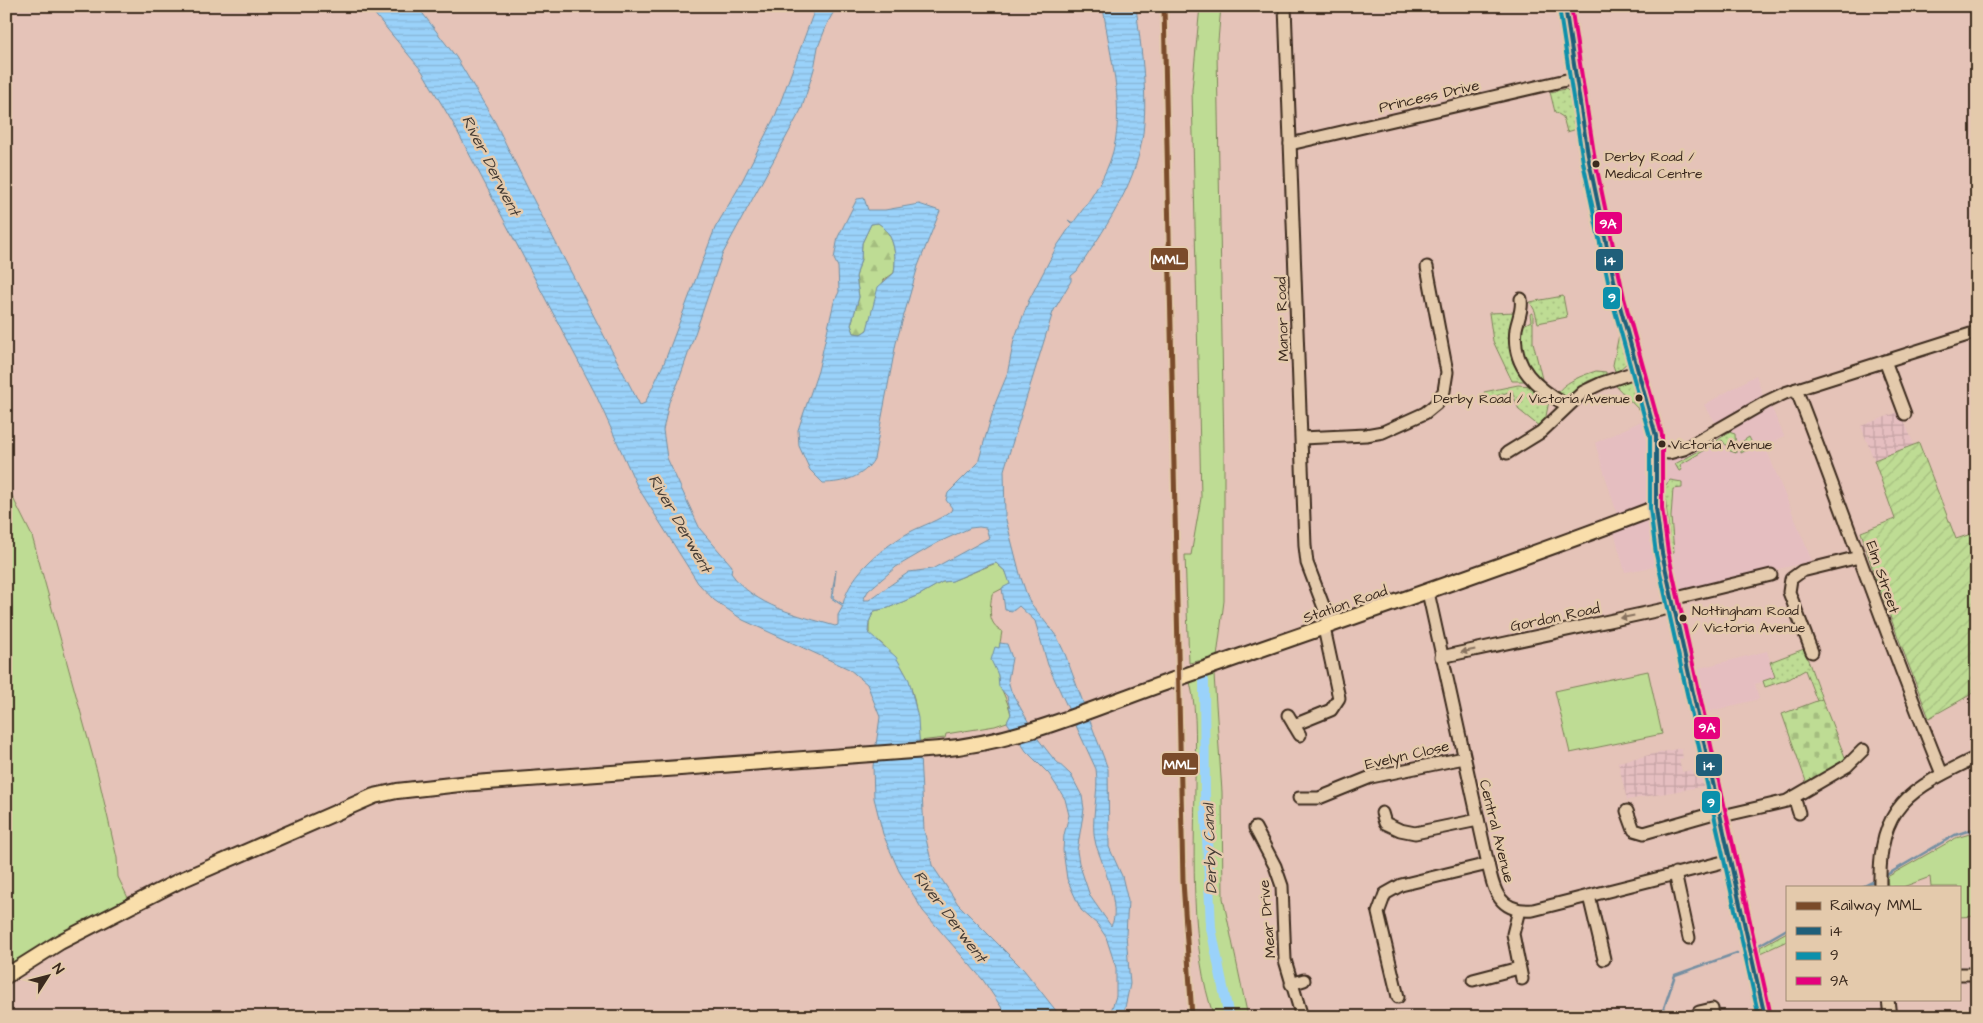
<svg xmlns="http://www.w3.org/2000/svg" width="1983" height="1023" font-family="'Architects Daughter',sans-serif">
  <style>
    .built { fill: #e5bec0 }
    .industrial { fill: url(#industrial-grid) }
    .grass { fill: url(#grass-dots); stroke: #7c8359 }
    .forest { fill: url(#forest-firs); stroke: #7c8359 }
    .cemetery { fill: url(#cemetery-stones); stroke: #7c8359 }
    .park { fill: #bedc94; stroke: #7c8359 }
    .garden { fill: url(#garden-furrows); stroke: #7c8359 }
    .water { fill: url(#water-rules); stroke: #748fa2; fill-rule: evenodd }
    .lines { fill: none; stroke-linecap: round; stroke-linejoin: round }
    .stream { stroke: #748fa2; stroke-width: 2.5 }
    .canal { stroke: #9ad2fa; stroke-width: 10 }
    .minor-casing { stroke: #3b2a1e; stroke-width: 15 }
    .major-casing { stroke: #3b2a1e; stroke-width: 18 }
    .minor { stroke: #e4caac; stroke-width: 11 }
    .major { stroke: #f9deab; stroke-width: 14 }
    .bus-1-casing { stroke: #e4caac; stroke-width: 8 }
    .bus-2-casing { stroke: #e4caac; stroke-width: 8 }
    .bus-3-casing { stroke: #e4caac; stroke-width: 8 }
    .bus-1 { stroke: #1f5f7a; stroke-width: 4 }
    .bus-2 { stroke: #0c90ab; stroke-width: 4 }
    .bus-3 { stroke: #e5007d; stroke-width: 4 }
    .rail-1-casing { stroke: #e4caac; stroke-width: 9 }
    .rail-1 { stroke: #7a4b2a; stroke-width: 5 }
    .oneway { fill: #87725e }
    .bus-dot { fill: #3b2a1e; stroke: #e4caac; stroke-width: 2 }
    .labels { text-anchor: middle; stroke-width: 5; stroke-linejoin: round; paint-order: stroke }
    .bus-label { font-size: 14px; fill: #3b2a1e; stroke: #e4caac; text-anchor: start }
    .street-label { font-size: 15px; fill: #3b2a1e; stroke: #e4caac }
    .water-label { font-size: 16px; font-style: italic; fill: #443b34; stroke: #e4caac }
    .line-badge { stroke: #e4caac; stroke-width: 2 }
    .badge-label { font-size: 14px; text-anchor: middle; font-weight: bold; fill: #fff }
  </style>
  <defs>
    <pattern id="industrial-grid" width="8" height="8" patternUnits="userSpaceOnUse" patternTransform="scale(1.25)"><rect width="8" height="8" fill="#e5bec0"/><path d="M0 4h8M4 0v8" fill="none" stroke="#c5a3a5"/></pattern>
    <pattern id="grass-dots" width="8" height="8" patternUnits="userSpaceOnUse" patternTransform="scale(1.25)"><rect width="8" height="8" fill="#bedc94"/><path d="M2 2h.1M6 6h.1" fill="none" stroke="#a4bd7f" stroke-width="1.8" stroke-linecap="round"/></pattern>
    <pattern id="forest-firs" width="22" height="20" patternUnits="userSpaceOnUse" patternTransform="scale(1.25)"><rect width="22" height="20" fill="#bedc94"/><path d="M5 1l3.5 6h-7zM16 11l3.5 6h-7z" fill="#a4bd7f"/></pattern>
    <pattern id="cemetery-stones" width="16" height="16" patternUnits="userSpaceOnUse" patternTransform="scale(1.25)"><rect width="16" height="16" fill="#bedc94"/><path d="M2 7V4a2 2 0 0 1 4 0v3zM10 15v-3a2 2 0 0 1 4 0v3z" fill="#a4bd7f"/></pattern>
    <pattern id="garden-furrows" width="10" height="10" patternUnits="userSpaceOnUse" patternTransform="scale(1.25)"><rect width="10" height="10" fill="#bedc94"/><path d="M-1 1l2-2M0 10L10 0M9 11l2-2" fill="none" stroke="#a4bd7f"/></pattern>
    <pattern id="water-rules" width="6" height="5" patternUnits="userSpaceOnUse" patternTransform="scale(1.25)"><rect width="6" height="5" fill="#9ad2fa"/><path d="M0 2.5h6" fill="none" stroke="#86b4d6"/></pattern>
  </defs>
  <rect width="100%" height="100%" fill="#e5c3b8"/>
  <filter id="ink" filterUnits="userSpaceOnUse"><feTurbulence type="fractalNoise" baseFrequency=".02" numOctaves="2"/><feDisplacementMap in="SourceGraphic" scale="10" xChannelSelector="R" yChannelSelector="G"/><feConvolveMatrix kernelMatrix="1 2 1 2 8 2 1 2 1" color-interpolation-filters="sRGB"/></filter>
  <g filter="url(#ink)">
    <g class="built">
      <polygon points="1756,375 1763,396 1773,411 1784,436 1765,446 1812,561 1677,593 1670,564 1625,572 1614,532 1618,517 1595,443 1648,418 1653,443 1688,443 1718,426 1704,405"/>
      <polygon points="1767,651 1775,678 1755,684 1759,699 1707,712 1696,669"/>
    </g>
    <g class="industrial">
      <polygon points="1896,413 1903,418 1914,445 1874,460 1861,426"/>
      <polygon points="1681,748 1683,758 1679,759 1682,772 1691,770 1692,774 1702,772 1705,786 1627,800 1618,762"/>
    </g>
    <g class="grass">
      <polygon points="1566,89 1569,92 1577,129 1567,132 1563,117 1555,112 1550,92"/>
      <polygon points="1563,296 1567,317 1538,323 1535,311 1530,302"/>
      <polygon points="1517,312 1514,321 1527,381 1512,381 1493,341 1489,313"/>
      <path d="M1533,313V342L1542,379L1537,380C1523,360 1519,350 1522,326L1531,321L1530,314Z"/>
      <polygon points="1620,329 1629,361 1617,372 1615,371 1613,365"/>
      <path d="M1596,371L1606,372V374L1588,381L1566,397L1556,396C1561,383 1583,375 1596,371Z"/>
      <polygon points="1627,380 1633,381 1641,412 1614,384"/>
      <polygon points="1518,385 1532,386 1549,401 1545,421 1540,427 1519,410 1512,391 1486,399 1484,392"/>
      <polygon points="1729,432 1735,434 1736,453 1730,451 1722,440 1680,465 1682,470 1679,471 1675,464 1712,444"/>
      <polygon points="1749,437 1751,441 1749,449 1741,453 1740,443"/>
      <polygon points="1670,480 1682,482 1682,488 1673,489 1671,517 1674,552 1671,553 1665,494 1665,486"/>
      <polygon points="1804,649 1822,699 1817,701 1805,670 1789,679 1765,687 1763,681 1775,677 1770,662"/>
      <polygon points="1787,932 1787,941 1761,953 1760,947"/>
    </g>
    <path class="forest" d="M878,223C894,233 897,255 894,273L884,280L867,330L861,334L854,333L851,325L859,297L856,277L861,259L862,243L871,224Z"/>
    <polygon class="cemetery" points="1822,699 1847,762 1807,784 1782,714"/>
    <g class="park">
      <polygon points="1200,6 1221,6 1217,53 1224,452 1224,601 1217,657 1189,663 1185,555 1191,555 1201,498 1192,90"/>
      <polygon points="6,484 32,536 98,775 117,858 118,877 129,900 6,969"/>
      <path d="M996,563L1006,572L1011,584L992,594C990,609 987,623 1002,631C1000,645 996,660 998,674C999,689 1008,699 1011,715L1007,722L995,726L946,734L945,738L919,741C916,694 910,662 869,634V622L874,611L888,608L921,594L942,582L952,581Z"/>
      <polygon points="1648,671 1662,734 1570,753 1555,691"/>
      <path d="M1214,675L1222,792L1223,898L1248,1017H1214C1190,949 1194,856 1195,785C1195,751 1198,714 1190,682Z"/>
      <polygon points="1977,832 1977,916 1959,917 1959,887 1931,887 1930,877 1903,887 1888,887 1887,877 1956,838"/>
    </g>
    <polygon class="garden" points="1919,443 1956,539 1977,532 1977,691 1929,718 1875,577 1861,532 1895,519 1874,460"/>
    <g class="water">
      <path d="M368,6H417L456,57L495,122L531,195L640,405L645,403L664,363L715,228L738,189L776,114L816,6H837L828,22L818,47L814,69L802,108L722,255L678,383L669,402L663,430L667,458L700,529L732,566L731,573C755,607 798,615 835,626L838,625V615L843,606L831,598L836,570L833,598L843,604C850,573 883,547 910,532C923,525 938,521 951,511L952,508L946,500L948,493L978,463L995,404L1007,375L1014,340L1029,300L1057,246L1072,224L1068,220L1073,223C1087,204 1102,183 1110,161C1128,111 1109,57 1103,6H1136C1141,50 1149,97 1142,140C1134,188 1103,231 1077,271L1071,276V281L1053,312L1004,470L1005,516L1021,578L1029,601L1057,637L1065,654L1108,769L1109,847L1122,876L1128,901L1126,934L1130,984L1123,1017H1109L1116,996V968L1106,937L1098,925L1081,910L1067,879L1063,850L1064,835L1069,815L1065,799L1049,774L1026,751L1007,722L1011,714L1010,709L1007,696L999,687L998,675L991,660L995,647L999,648L1000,643L1007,644L1012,658L1008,680L1011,691L1038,739L1053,758L1071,775L1082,796L1084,809L1077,851L1079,863L1090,896L1111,926C1122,909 1102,863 1096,845C1089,821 1100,793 1096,769L1048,665L1035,621L1019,606L1013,611L1005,610L1002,588L1010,584L1006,572L996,563L992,564L952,581L942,582L921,594L888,608L874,611L869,622L868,632L896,657L909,680L918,718L924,830L932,865L958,904L1024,970L1061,1017H1008L983,980L923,911L899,871L883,834L874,798L873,766L880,717L867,684L849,669L743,620L714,600L698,583L637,486L595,393L454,125L422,71ZM979,527L986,528L989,538L932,569L909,572L869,600H863L868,591L896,567L939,542L970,528Z"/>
      <path d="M864,198L868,210H885L919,204L940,211L918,266L896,343L874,459C864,477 843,483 823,483L810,470L799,446L798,430L818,371L834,302L839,292L838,267L834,259L838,237L857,199ZM878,223C894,233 897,255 894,273L878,287L867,330L861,334L854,333L851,325L859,297L856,277L861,259L862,243L871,224Z"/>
    </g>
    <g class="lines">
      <g class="stream">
        <polyline points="1883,877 1955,835 1977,828"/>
        <polyline points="1862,887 1876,880"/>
        <polyline points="1759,945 1787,929"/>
        <polyline points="1661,1017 1675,975 1737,953"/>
      </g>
      <polyline class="canal" points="1204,681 1205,794 1211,928 1229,1017"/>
      <defs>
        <g id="minor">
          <polyline points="1285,6 1305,546 1307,563 1331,626"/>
          <polyline points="1290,144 1575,78"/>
          <path d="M1521,299C1523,310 1518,318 1516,329C1511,367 1537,388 1566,405"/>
          <polyline points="1885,361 1905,414"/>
          <path d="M1796,389C1846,517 1890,647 1942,774"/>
          <polyline points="1302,438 1366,435 1383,432 1425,413 1436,404 1444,391 1447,372 1427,267"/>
          <polyline points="1656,451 1669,453 1684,449 1766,402 1785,393 1977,332"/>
          <polyline points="1507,453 1541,432 1583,392 1602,383 1638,371"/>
          <path d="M1428,592L1488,864C1494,891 1499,913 1533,910L1731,860"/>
          <polyline points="1672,599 1771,575"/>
          <polyline points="1812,652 1789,592 1791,579 1802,571 1859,557"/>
          <polyline points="1441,657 1674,607"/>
          <polyline points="1288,715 1300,735"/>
          <polyline points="1294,725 1331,710 1339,698 1324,628"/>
          <polyline points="1794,797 1799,813"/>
          <polyline points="1299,798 1319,798 1371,777 1464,758"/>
          <polyline points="1627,811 1634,830 1644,833 1721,811"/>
          <polyline points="1382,813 1385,823 1400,830 1415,833 1478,820"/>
          <polyline points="1722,816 1787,801 1847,766 1863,750"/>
          <polyline points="1255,828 1275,866 1282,886 1285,960 1302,1017"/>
          <polyline points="1675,873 1689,938"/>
          <path d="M1880,887C1878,805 1909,790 1977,757"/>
          <polyline points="1589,896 1604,959"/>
          <polyline points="1519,910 1513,934 1522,979"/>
          <polyline points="1959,974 1977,974"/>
          <polyline points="1473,980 1519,968"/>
          <polyline points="1291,984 1304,980"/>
          <polyline points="1398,997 1378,913 1385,894 1401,885 1488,864"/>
          <polyline points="1888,999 1890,1017"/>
          <polyline points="1699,1012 1712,1009 1713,1017"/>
        </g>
        <g id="major">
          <polyline points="1565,6 1589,161 1618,299 1656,436 1656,508 1662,553 1765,1017"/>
          <path d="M6,976L60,942L179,881L374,796L397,791L460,784L940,749C1022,742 1098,706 1176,679C1336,622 1497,569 1656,508"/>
        </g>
      </defs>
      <use href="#minor" class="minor-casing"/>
      <use href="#major" class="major-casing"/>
      <use href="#minor" class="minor"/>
      <use href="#major" class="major"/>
      <defs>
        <polyline id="bus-1" points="1565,6 1589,161 1618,299 1656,436 1656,508 1662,553 1765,1017"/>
        <polyline id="bus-2" points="1559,7 1583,162 1612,300 1650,437 1650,508 1656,554 1759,1017"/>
        <polyline id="bus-3" points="1571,6 1595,160 1624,298 1662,435 1662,508 1668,552 1771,1016"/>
      </defs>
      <use href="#bus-1" class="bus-1-casing"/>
      <use href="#bus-2" class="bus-2-casing"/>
      <use href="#bus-3" class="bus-3-casing"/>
      <use href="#bus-1" class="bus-1"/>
      <use href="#bus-2" class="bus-2"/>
      <use href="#bus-3" class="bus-3"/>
      <defs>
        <polyline id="rail-1" points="1164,6 1183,881 1192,1017"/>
      </defs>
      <use href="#rail-1" class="rail-1-casing"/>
      <use href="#rail-1" class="rail-1"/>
    </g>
    <defs><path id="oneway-solid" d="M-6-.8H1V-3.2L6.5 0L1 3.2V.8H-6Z" transform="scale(1.25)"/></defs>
    <g class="oneway">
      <use href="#oneway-solid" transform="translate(1627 617) rotate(168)"/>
      <use href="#oneway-solid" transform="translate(1468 651) rotate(168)"/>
    </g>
  </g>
  <g class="bus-dot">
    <circle cx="1596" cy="164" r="4.5"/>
    <circle cx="1639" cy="398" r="4.5"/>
    <circle cx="1662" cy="444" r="4.5"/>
    <circle cx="1683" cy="618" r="4.5"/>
  </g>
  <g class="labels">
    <g class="bus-label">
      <text x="1605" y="161">Derby Road /<tspan x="1605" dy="17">Medical Centre</tspan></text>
      <text x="1630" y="403" text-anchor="end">Derby Road / Victoria Avenue</text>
      <text x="1671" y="449">Victoria Avenue</text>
      <text x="1692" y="615">Nottingham Road<tspan x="1692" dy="17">/ Victoria Avenue</tspan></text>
    </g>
    <g class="street-label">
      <text transform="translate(1429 96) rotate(-13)" y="5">Princess Drive</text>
      <text transform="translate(1282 319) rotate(-92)" y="5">Manor Road</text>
      <text transform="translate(1883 577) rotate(71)" y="5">Elm Street</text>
      <text transform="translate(1345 604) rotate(-19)" y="5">Station Road</text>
      <text transform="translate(1555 617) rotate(-12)" y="5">Gordon Road</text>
      <text transform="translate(1407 755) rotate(-13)" y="5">Evelyn Close</text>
      <text transform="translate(1497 831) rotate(76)" y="5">Central Avenue</text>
      <text transform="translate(1267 919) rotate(-95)" y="5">Mear Drive</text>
    </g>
    <g class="water-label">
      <text transform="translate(492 165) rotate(63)" y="6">River Derwent</text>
      <text transform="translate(681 523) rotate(60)" y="6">River Derwent</text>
      <text transform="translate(1209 849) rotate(-92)" y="6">Derby Canal</text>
      <text transform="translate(951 916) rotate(53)" y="6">River Derwent</text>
    </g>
  </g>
  <g class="line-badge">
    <rect x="1594" y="211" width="29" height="24" rx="5" fill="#e5007d"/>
    <rect x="1150" y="247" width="39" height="24" rx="5" fill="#7a4b2a"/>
    <rect x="1595" y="248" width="29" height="24" rx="5" fill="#1f5f7a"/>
    <rect x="1602" y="286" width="19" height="24" rx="5" fill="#0c90ab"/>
    <rect x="1693" y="716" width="28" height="24" rx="5" fill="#e5007d"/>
    <rect x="1161" y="752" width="38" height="24" rx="5" fill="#7a4b2a"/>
    <rect x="1695" y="753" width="28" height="24" rx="5" fill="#1f5f7a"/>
    <rect x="1701" y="790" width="20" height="24" rx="5" fill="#0c90ab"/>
  </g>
  <g class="badge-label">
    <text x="1608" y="228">9A</text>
    <text x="1169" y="264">MML</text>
    <text x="1610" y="265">i4</text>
    <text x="1612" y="302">9</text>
    <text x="1707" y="732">9A</text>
    <text x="1180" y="769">MML</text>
    <text x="1709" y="770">i4</text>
    <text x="1711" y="807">9</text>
  </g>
  <rect width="1983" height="1023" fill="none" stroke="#e4caac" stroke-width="25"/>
  <rect x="12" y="12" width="1958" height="998" fill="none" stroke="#3b2a1e" stroke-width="2" filter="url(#ink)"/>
  <rect x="1786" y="886" width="175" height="115" fill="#e4caac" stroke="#a08a73"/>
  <rect x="1796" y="902" width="25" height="8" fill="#7a4b2a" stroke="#a08a73"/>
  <text x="1830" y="910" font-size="15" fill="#3b2a1e">Railway MML</text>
  <rect x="1796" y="927" width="25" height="8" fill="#1f5f7a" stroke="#a08a73"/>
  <text x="1830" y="936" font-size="15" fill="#3b2a1e">i4</text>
  <rect x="1796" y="952" width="25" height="8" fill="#0c90ab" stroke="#a08a73"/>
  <text x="1830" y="960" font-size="15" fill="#3b2a1e">9</text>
  <rect x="1796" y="977" width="25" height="8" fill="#e5007d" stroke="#a08a73"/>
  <text x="1830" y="986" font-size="15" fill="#3b2a1e">9A</text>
  <g transform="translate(48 976) rotate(54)" stroke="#e4caac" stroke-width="4" paint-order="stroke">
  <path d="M0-4L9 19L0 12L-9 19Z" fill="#3b2a1e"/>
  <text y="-8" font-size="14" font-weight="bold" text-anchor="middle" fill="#3b2a1e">N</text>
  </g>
</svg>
